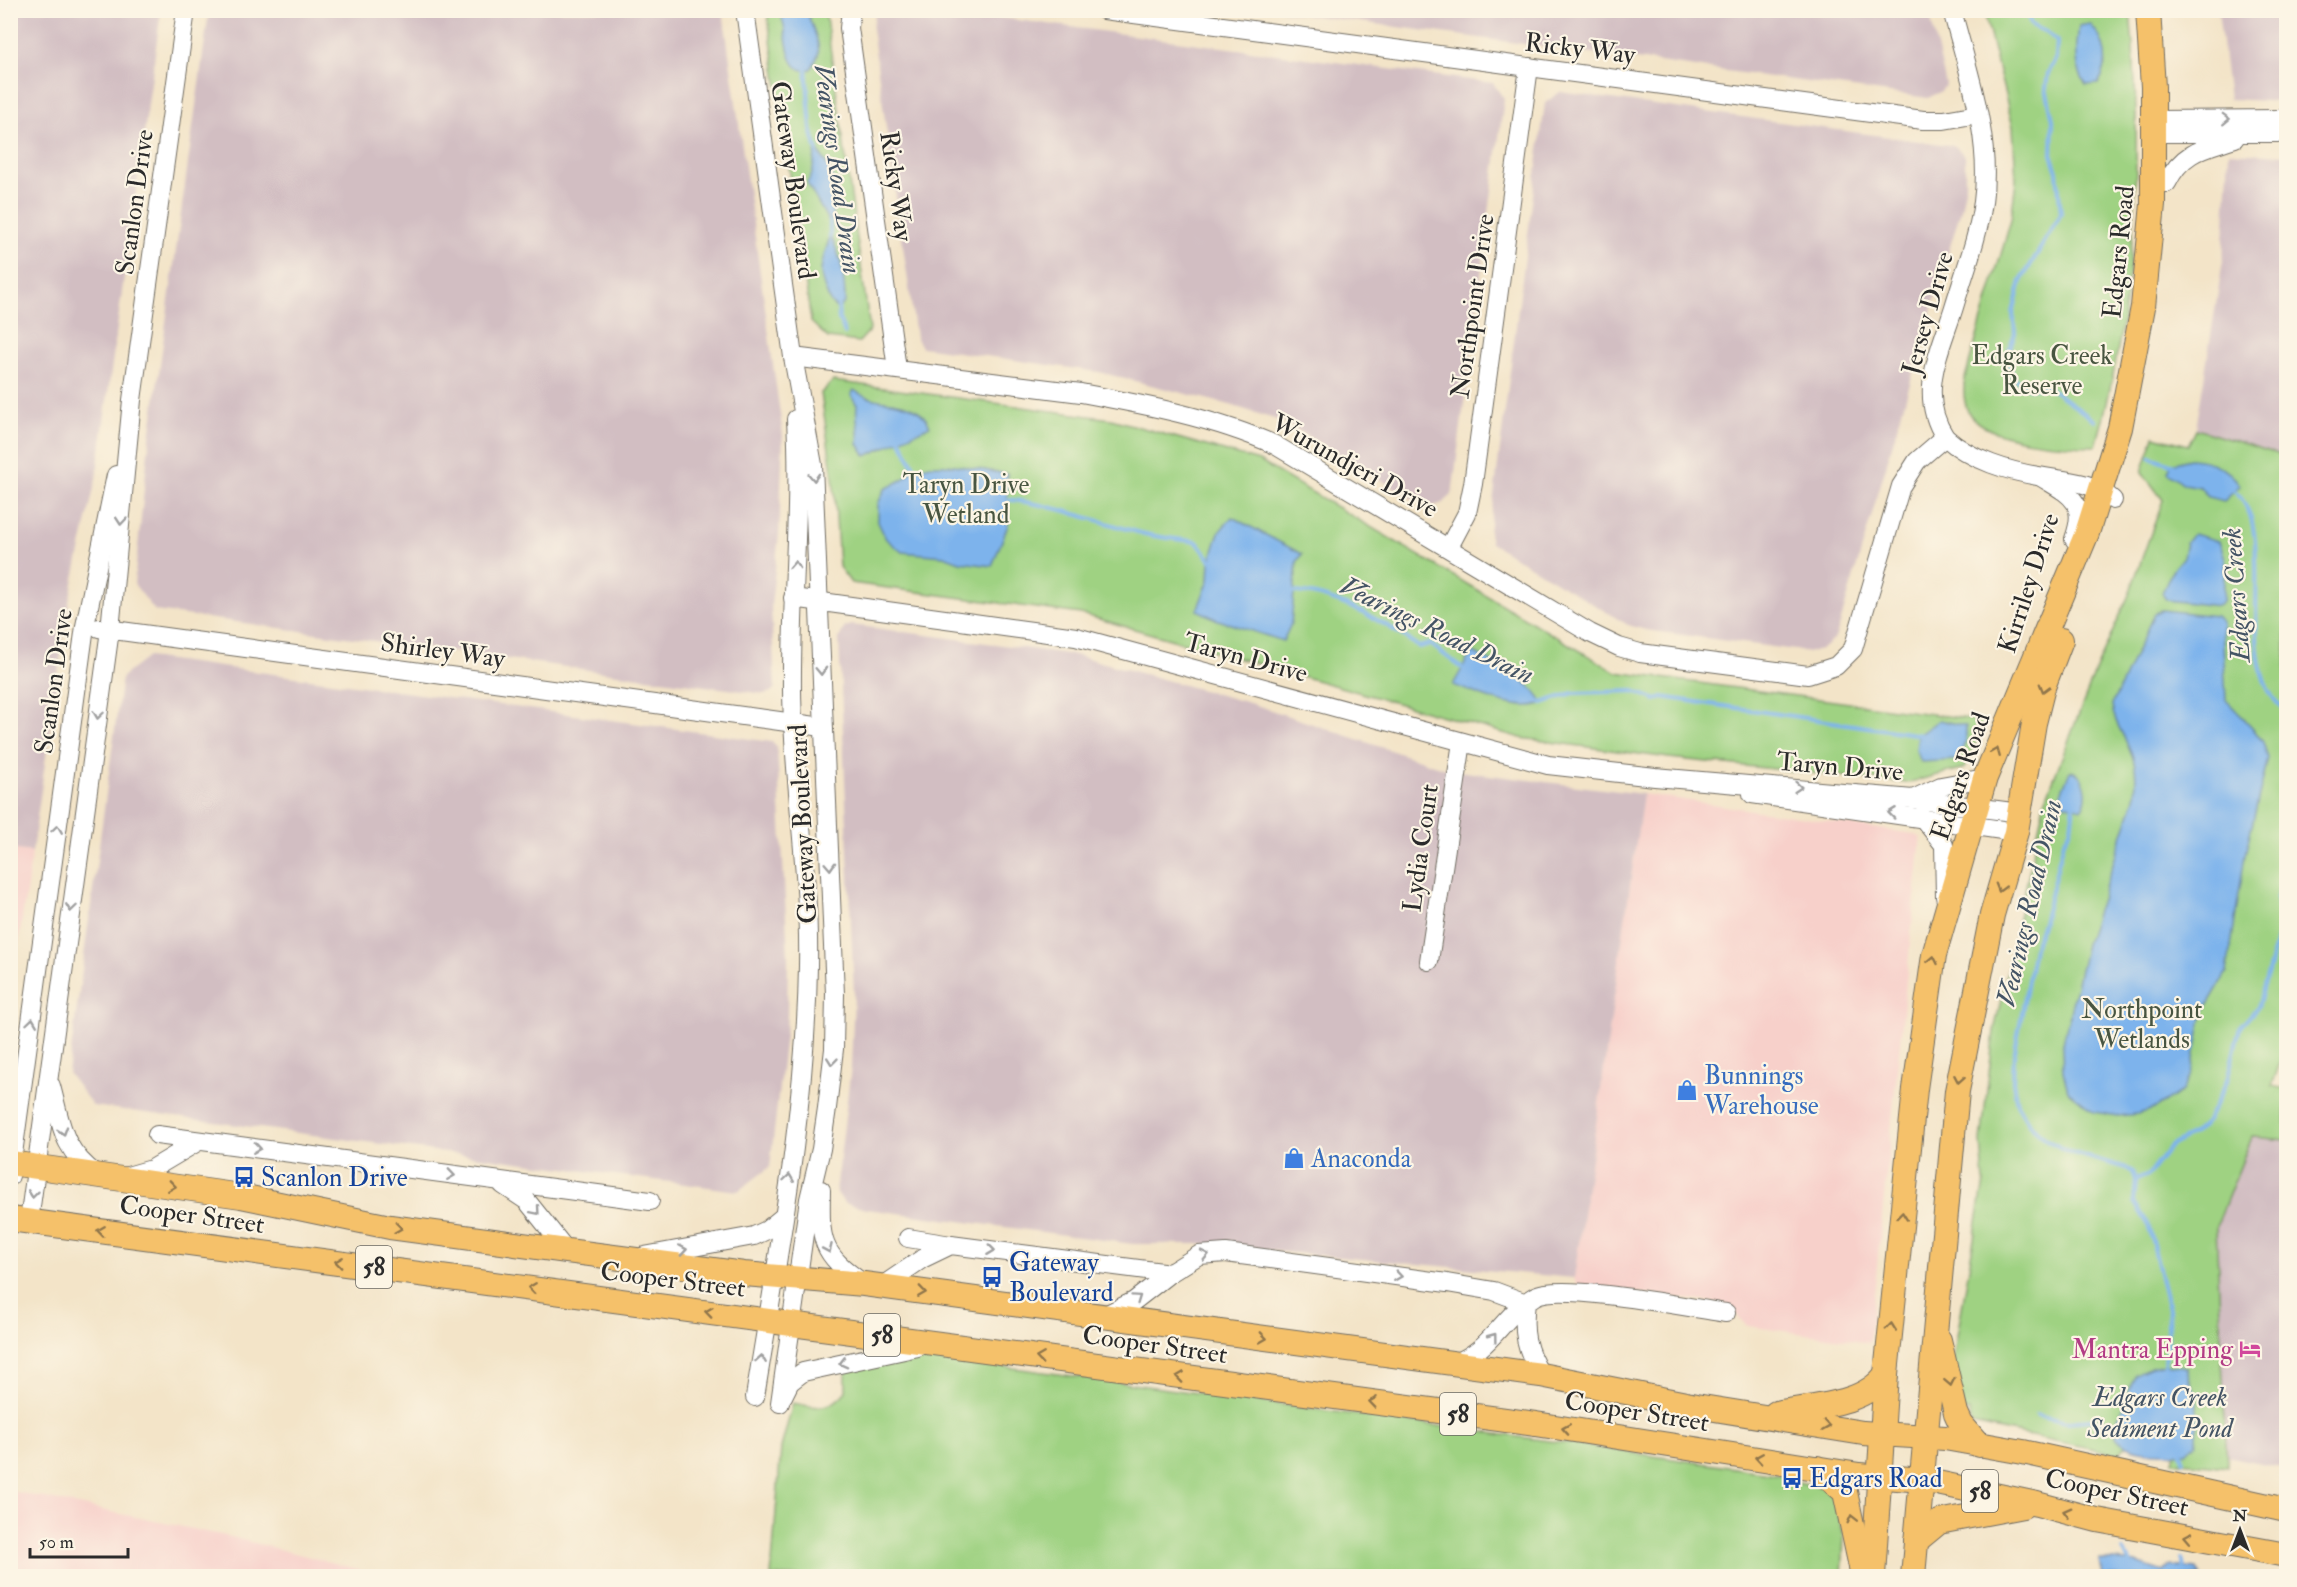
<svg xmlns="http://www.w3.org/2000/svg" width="2297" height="1587" font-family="'IM FELL Double Pica',serif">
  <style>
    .built { fill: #f7d0ca }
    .industrial { fill: #d2bec2 }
    .green { fill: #9fd282; stroke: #657e56; stroke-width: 1.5 }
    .water { fill: #7db3ec; stroke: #546f8c; stroke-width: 1.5 }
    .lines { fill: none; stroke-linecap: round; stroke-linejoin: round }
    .stream { stroke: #7db3ec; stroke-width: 4 }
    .minor-casing { stroke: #716c62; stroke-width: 20 }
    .major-casing { stroke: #716c62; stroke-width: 26 }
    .minor { stroke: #fff; stroke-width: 18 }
    .major { stroke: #f5c16b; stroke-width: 24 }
    .oneway { stroke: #a0a0a0 }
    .oneway2 { stroke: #90764b }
    .labels { text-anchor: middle; stroke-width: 4.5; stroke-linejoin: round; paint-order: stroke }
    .shield { fill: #fcf5e5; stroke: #6a6863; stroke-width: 1.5 }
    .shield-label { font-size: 24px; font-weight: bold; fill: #2b2b2b }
    .street-label { font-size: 26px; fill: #2b2b2b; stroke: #fcf5e5 }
    .park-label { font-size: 26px; fill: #485541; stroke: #fcf5e5 }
    .shop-label { font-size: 26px; fill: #366cbe; stroke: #fcf5e5; text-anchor: start }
    .transit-label { font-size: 26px; fill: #164399; stroke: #fcf5e5; text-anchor: start }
    .hotel-label { font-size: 26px; fill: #b23c85; stroke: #fcf5e5; text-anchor: end }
    .water-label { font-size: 27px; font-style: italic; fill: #445465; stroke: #fcf5e5 }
  </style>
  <rect width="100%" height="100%" fill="#fcf5e5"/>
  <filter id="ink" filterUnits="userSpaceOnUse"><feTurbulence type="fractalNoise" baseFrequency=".0167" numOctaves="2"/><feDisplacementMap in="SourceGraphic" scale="12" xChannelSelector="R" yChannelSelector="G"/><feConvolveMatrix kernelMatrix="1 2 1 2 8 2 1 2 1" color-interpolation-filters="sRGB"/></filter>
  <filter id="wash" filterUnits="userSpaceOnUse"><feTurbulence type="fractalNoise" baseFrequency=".008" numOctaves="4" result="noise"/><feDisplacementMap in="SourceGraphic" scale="24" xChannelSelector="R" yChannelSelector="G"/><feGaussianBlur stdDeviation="1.35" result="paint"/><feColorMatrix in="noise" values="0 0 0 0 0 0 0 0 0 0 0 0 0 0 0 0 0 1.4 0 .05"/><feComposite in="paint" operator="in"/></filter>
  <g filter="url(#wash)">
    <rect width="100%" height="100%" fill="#f3e4c8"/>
    <g class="built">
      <polygon points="1643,794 1914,834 1921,838 1869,1343 1748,1326 1725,1304 1577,1285 1574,1278"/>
      <polygon points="11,849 32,852 11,992"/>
      <polygon points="11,1491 231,1537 385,1576 11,1576"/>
    </g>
    <g class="industrial">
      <polygon points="11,10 161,11 96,479 68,606 32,852 10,849"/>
      <polygon points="209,11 723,11 783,435 779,534 771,605 775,688 771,692 764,694 155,611 134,584 148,452"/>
      <polygon points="879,11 951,11 1493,83 1504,99 1452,495 1443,503 1428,508 1284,422 1230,405 1099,372 922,347 916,337 872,29 875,15"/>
      <polygon points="1278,11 1929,11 1946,85 1940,92 1928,98"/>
      <polygon points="2218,11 2286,11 2286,102 2229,99"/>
      <polygon points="1560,92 1955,146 1965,156 1965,189 1961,209 1839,627 1835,638 1821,650 1810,652 1646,630 1628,625 1491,543 1489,533 1545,103"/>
      <polygon points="2229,152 2286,155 2286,462 2278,454 2196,429 2223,260"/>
      <polygon points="852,625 1075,655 1253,704 1449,770 1643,794 1574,1278 1196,1244 1133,1244 867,1209 844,1203 836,1191 851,1067 854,995 839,638 845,627"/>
      <polygon points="148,657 772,742 777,747 788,956 787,1017 770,1167 738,1191 93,1106 68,1073 122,677"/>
      <polygon points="2252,1137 2286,1140 2286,1468 2227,1456 2216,1227"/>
    </g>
    <g class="green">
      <polygon points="767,11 825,11 870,330 859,342 828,338 811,322"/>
      <path d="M1984,11H2130C2144,157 2135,304 2096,446C2065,446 1990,442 1970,415C1963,404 1963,391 1965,378L2011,220L2016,180L2013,127Z"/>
      <polygon points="833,381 1111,419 1259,461 1616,672 1985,721 1965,768 1907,783 1669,758 1521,738 1081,614 851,583 839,567 834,485 821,393"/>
      <polygon points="2196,429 2278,454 2286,462 2286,1045 2272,1086 2286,1089 2286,1140 2252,1137 2216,1227 2227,1467 2173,1461 2175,1452 2153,1414 2119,1454 1972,1424 1969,1411 1943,1416 1984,1182 1981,1141 1994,1031 2044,804 2097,667 2128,597 2163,500 2142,472 2154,436 2188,445"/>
      <path d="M918,1355L1586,1446L1788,1476V1480L1832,1489L1844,1536L1842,1576H771L781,1448L793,1403C815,1408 831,1411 846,1391V1368Z"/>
    </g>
    <g class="water">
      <path d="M784,11H807C810,24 821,41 818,55C817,59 813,65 811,69C784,78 788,30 782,19Z"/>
      <path d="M2090,24C2106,41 2111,63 2098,84L2086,85C2074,67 2076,48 2079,26Z"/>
      <path d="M816,148C839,179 838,188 830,224L807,183L812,174Z"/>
      <path d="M830,235C841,255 845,278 845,302L838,309C832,306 829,301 827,294C815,267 824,262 830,235Z"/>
      <path d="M854,390C879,409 915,393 930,426L866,456L858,444C860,430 855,419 857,405L851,395Z"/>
      <path d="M2190,459C2210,460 2229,468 2240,485L2239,487L2224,501L2208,497L2200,487L2184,484L2168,472L2171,464Z"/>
      <polygon points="930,465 954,465 1007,474 1008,525 992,566 960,562 944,556 902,552 886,539 878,522 878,504 885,489 902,480 914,469"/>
      <polygon points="1232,517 1302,554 1297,562 1291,624 1283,641 1218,620 1197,610 1209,580 1210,561 1219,532"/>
      <polygon points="2193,534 2219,541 2225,558 2223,602 2218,606 2166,600 2162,593 2173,569 2183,557 2186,543"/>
      <path d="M2162,610L2216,616L2222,622L2226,700L2252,727L2263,742L2268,758L2245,855L2227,972L2203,1013L2191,1074L2182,1091L2154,1109L2138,1114L2118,1116L2094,1112L2068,1091L2063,1071L2062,1047L2086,944L2135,798C2136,783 2137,769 2132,755C2126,737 2114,724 2112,705L2154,614Z"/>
      <path d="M1472,651C1493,664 1533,680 1542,703C1521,714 1475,693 1453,685Z"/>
      <polygon points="1939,720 1966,726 1966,741 1957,760 1921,762 1916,750 1918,735"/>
      <path d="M2070,771C2086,773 2091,798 2081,809L2061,803L2059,798Z"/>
      <path d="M2165,1364L2186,1367L2197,1401L2196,1443L2186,1453C2166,1452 2129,1455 2116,1437L2117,1424L2135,1374L2151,1367Z"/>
      <polygon points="2100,1560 2137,1563 2163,1572 2171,1566 2196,1569 2201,1576 2103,1576"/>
    </g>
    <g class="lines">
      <g class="stream">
        <polyline points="2026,10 2031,25 2046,32 2057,41 2056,58 2048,73 2046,88 2053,120 2052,157 2057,172 2061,214 2021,281 2013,313 2015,333 2008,354 2012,376 2028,388 2044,386 2054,391 2095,421"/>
        <polyline points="806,67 811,129 817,151"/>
        <polyline points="830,221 830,237"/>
        <polyline points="838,304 839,319 845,333"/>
        <polyline points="898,435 916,471"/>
        <polyline points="2150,457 2174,465"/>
        <path d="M2231,489C2285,524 2226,668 2286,711"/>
        <path d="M1005,499C1052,504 1096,521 1141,533C1159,538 1179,539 1197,542L1213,563"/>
        <path d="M1290,592C1330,591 1387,623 1419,647L1430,644L1466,671"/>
        <polyline points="1537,701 1542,703 1573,693 1634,691 1656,700 1662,697 1922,735"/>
        <polyline points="2074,805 2071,829 2064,841 2044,919 2034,948 2014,1056 2013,1082 2017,1104 2029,1124 2048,1141 2070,1152 2126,1168 2133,1172 2136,1180"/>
        <polyline points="2165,1367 2169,1310 2148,1224 2134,1202 2136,1180 2148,1175 2171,1146 2193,1134 2207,1121 2227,1081 2240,1027 2258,1007 2281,925 2277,899 2286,870"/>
        <polyline points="2037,1415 2067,1422 2090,1420 2119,1425"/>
        <polyline points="2180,1450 2184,1461"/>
        <polyline points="2123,1551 2131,1565"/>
        <polyline points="2182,1559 2186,1576"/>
      </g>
    </g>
  </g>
  <g filter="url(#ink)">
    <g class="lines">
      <defs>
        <g id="minor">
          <polyline points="745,10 793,357 813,465 835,994 834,1049 827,1108 821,1149 809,1199 780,1403"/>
          <polyline points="851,10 849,28 897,369"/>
          <polyline points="1104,10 1923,120 1944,120 1978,114"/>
          <polyline points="2154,120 2286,119"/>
          <polyline points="2154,133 2286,133"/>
          <path d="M2167,183C2182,151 2205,148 2235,138"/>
          <path d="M793,357L1081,393C1146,405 1215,418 1275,445L1590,633L1619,647L1640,653L1808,675L1836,666L1853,649L1901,486L1917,461L1945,437C1917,394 1940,352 1954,307C1964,273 1978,238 1983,202C1992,138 1968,72 1952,10"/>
          <path d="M1945,437C1970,460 2010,472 2044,477C2069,481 2094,482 2113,500"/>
          <path d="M2041,477C2070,495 2088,501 2074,539"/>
          <polyline points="1449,547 1467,513 1473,484 1529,67"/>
          <polyline points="793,598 1076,637 1548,765 1655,777 1913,799 2020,813"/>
          <polyline points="99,628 823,727"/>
          <polyline points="1752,794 2016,832"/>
          <polyline points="1913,799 1941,786 1985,778"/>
          <polyline points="1921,816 1944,845 1945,897"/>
          <polyline points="1429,961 1462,742"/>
          <path d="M51,1086C62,1127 62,1149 97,1175"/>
          <polyline points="157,1135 650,1201"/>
          <polyline points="10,1176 85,626 116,475"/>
          <polyline points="124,1177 152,1169 199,1141"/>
          <polyline points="503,1185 527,1201 567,1251"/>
          <path d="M821,1190C820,1241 820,1253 863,1283"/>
          <polyline points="29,1221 110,630 132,400 186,10"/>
          <polyline points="908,1238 951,1245"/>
          <polyline points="644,1256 754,1236 767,1230 784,1216"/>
          <polyline points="882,1286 922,1259 951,1245 1170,1273 1199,1255 1226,1253 1447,1283 1494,1291 1526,1303"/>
          <path d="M1526,1303C1522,1332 1526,1350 1541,1375"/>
          <polyline points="1103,1316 1134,1301 1170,1273"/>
          <path d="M1455,1363C1492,1349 1502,1316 1535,1296C1560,1282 1691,1308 1726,1313"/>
          <polyline points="783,1396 790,1382 803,1372 918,1347"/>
          <path d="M755,1397C778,1254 806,1111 808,966C810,874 793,782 792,690C791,600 801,509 796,419"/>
        </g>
        <g id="major">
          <polyline points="10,1163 241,1196 390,1227 567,1251 744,1274 864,1284 1541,1375 1696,1406 1863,1433 1945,1438 2023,1452 2286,1510"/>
          <polyline points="10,1219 1536,1424 1859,1475 1923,1480 2037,1504 2097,1520 2286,1555"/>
          <polyline points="1939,1340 1956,1413 1961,1424 1979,1445"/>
          <path d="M1776,1413C1811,1406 1864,1406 1886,1374"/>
          <polyline points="1817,1468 1845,1492 1863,1576"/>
          <polyline points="1916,1541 1939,1522 2023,1506"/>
          <polyline points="1873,1576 1886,1374 1915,1089 1934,955 1985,778 2087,533 2120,428 2143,307 2153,204 2153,87 2148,10"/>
          <polyline points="1913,1576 1957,1091 1992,915 2016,832 2034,723 2043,687 2061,640"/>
        </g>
      </defs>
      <use href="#minor" class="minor-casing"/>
      <use href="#major" class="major-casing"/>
      <use href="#minor" class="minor"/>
      <use href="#major" class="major"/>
    </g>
    <defs><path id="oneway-chevron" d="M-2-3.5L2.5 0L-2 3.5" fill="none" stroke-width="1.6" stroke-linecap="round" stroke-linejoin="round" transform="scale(1.5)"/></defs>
    <g class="oneway">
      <use href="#oneway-chevron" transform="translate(2226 119) rotate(-2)"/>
      <use href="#oneway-chevron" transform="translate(814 477) rotate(87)"/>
      <use href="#oneway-chevron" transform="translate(121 521) rotate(95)"/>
      <use href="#oneway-chevron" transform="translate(795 565) rotate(-87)"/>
      <use href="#oneway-chevron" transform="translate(821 671) rotate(88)"/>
      <use href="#oneway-chevron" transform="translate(98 715) rotate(98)"/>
      <use href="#oneway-chevron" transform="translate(1798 787) rotate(5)"/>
      <use href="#oneway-chevron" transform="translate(1892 813) rotate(-173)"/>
      <use href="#oneway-chevron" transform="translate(57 829) rotate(-82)"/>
      <use href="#oneway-chevron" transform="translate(830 866) rotate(87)"/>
      <use href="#oneway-chevron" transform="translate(71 908) rotate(98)"/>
      <use href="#oneway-chevron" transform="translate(32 1022) rotate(-82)"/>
      <use href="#oneway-chevron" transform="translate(832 1061) rotate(96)"/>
      <use href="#oneway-chevron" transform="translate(63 1131) rotate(72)"/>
      <use href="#oneway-chevron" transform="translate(257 1148) rotate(8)"/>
      <use href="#oneway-chevron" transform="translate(451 1175) rotate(8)"/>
      <use href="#oneway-chevron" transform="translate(789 1178) rotate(-82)"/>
      <use href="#oneway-chevron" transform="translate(33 1194) rotate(97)"/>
      <use href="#oneway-chevron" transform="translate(536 1211) rotate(49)"/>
      <use href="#oneway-chevron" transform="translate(828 1249) rotate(66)"/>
      <use href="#oneway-chevron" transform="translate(683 1250) rotate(-9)"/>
      <use href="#oneway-chevron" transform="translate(991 1250) rotate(7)"/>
      <use href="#oneway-chevron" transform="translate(1205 1255) rotate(-12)"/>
      <use href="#oneway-chevron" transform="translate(1398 1276) rotate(8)"/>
      <use href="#oneway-chevron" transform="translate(1137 1298) rotate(-35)"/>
      <use href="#oneway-chevron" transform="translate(1493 1337) rotate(-53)"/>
      <use href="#oneway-chevron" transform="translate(761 1359) rotate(-81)"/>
      <use href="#oneway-chevron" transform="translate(843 1363) rotate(166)"/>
    </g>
    <g class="oneway2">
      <use href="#oneway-chevron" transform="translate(2044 688) rotate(106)"/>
      <use href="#oneway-chevron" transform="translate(1996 752) rotate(-68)"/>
      <use href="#oneway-chevron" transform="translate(2000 888) rotate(106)"/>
      <use href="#oneway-chevron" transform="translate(1933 960) rotate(-79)"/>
      <use href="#oneway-chevron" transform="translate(1959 1079) rotate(100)"/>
      <use href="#oneway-chevron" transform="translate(172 1186) rotate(8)"/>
      <use href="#oneway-chevron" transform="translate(1902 1216) rotate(-84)"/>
      <use href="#oneway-chevron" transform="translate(398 1228) rotate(8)"/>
      <use href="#oneway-chevron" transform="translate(101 1231) rotate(-172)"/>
      <use href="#oneway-chevron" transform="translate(339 1262) rotate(-172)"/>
      <use href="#oneway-chevron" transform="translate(532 1288) rotate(-172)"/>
      <use href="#oneway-chevron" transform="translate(922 1292) rotate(8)"/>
      <use href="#oneway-chevron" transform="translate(709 1312) rotate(-172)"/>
      <use href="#oneway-chevron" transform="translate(1891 1327) rotate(-84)"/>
      <use href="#oneway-chevron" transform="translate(1263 1338) rotate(8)"/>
      <use href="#oneway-chevron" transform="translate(1040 1358) rotate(-172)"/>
      <use href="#oneway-chevron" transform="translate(1180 1377) rotate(-172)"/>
      <use href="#oneway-chevron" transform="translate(1950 1382) rotate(79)"/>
      <use href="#oneway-chevron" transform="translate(1373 1402) rotate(-172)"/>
      <use href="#oneway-chevron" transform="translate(1826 1426) rotate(9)"/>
      <use href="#oneway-chevron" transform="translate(1566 1429) rotate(-171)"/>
      <use href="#oneway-chevron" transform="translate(1759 1458) rotate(-171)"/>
      <use href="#oneway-chevron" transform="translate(2067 1512) rotate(-165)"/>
      <use href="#oneway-chevron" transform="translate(1852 1519) rotate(-104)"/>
      <use href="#oneway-chevron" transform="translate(2188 1537) rotate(-169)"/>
    </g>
  </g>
  <defs>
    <symbol id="shop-bare" viewBox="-9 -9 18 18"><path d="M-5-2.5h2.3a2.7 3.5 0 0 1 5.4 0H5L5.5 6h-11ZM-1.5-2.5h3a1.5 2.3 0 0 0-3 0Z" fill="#3f7fe0" stroke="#fcf5e5" stroke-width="2.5" paint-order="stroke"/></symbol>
    <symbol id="bus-bare" viewBox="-9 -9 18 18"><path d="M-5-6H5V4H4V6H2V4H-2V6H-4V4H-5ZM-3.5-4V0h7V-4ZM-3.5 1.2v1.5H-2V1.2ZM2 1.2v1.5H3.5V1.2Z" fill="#1a4fb4" stroke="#fcf5e5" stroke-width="2.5" paint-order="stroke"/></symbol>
    <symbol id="hotel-bare" viewBox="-9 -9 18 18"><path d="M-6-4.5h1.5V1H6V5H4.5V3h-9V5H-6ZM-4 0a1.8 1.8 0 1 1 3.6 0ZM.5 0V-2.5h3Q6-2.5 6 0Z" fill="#d1479c" stroke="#fcf5e5" stroke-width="2.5" paint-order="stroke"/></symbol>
  </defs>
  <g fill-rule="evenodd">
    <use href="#shop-bare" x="1672" y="1075" width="30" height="30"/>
    <use href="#shop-bare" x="1279" y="1143" width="30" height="30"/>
    <use href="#bus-bare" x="229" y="1162" width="30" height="30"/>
    <use href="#bus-bare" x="977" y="1262" width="30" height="30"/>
    <use href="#hotel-bare" x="2235" y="1334" width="30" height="30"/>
    <use href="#bus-bare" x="1777" y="1463" width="30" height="30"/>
  </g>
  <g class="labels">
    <g class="shield">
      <rect x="356" y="1246" width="36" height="42" rx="4.5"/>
      <rect x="864" y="1314" width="36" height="42" rx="4.5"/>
      <rect x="1440" y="1393" width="36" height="42" rx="4.5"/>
      <rect x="1962" y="1470" width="36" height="42" rx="4.5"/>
    </g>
    <g class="shield-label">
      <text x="374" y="1275">58</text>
      <text x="882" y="1343">58</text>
      <text x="1458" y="1422">58</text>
      <text x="1980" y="1499">58</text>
    </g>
    <g class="street-label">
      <text transform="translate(1580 48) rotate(7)" y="9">Ricky Way</text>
      <text transform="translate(794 180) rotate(82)" y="9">Gateway Boulevard</text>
      <text transform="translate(897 186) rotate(82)" y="9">Ricky Way</text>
      <text transform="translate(134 202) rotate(-82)" y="9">Scanlon Drive</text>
      <text transform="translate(2118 252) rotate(-84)" y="9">Edgars Road</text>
      <text transform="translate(1472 306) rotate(-82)" y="9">Northpoint Drive</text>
      <text transform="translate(1927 313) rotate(-74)" y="9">Jersey Drive</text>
      <text transform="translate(1355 465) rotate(29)" y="9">Wurundjeri Drive</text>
      <text transform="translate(2028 583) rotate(-72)" y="9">Kirriley Drive</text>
      <text transform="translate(443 650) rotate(8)" y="9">Shirley Way</text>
      <text transform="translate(1246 657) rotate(15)" y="9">Taryn Drive</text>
      <text transform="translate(53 681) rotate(-82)" y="9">Scanlon Drive</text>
      <text transform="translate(1840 766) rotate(5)" y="9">Taryn Drive</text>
      <text transform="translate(1960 776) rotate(-71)" y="9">Edgars Road</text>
      <text transform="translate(802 824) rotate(-93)" y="9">Gateway Boulevard</text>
      <text transform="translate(1420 848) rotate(-82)" y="9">Lydia Court</text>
      <text transform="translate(192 1214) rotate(8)" y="9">Cooper Street</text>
      <text transform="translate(673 1279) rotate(7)" y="9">Cooper Street</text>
      <text transform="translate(1155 1344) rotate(8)" y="9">Cooper Street</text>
      <text transform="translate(1637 1411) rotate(9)" y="9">Cooper Street</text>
      <text transform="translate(2117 1492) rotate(12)" y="9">Cooper Street</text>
    </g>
    <g class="park-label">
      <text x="2042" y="364">Edgars Creek<tspan x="2042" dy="30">Reserve</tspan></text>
      <text x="966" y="493">Taryn Drive<tspan x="966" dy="30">Wetland</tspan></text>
      <text x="2142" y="1018">Northpoint<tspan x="2142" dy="30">Wetlands</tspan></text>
    </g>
    <g class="shop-label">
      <text x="1704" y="1084">Bunnings<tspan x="1704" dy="30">Warehouse</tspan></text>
      <text x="1311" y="1167">Anaconda</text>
    </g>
    <g class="transit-label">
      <text x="261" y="1186">Scanlon Drive</text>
      <text x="1009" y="1271">Gateway<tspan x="1009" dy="30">Boulevard</tspan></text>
      <text x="1809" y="1487">Edgars Road</text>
    </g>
    <g class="hotel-label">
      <text x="2233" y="1358">Mantra Epping</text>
    </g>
    <g class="water-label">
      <text transform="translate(838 169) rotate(82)" y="9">Vearings Road Drain</text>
      <text transform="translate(2236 595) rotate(-94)" y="9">Edgars Creek</text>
      <text transform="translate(1437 630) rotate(26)" y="9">Vearings Road Drain</text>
      <text transform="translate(2029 903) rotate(-77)" y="9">Vearings Road Drain</text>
      <text x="2160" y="1406">Edgars Creek<tspan x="2160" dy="31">Sediment Pond</tspan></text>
    </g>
  </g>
  <rect width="2297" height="1587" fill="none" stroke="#fcf5e5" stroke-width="36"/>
  <g transform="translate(2240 1530)" stroke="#fcf5e5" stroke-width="4.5" paint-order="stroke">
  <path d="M0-4.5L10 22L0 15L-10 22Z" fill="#2b2b2b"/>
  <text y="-9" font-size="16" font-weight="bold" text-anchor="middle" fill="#2b2b2b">N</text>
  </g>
  <path d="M30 1548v9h98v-9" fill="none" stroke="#2b2b2b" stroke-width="3"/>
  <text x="39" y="1548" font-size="18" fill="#2b2b2b" stroke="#fcf5e5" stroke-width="4.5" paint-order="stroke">50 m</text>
</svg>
